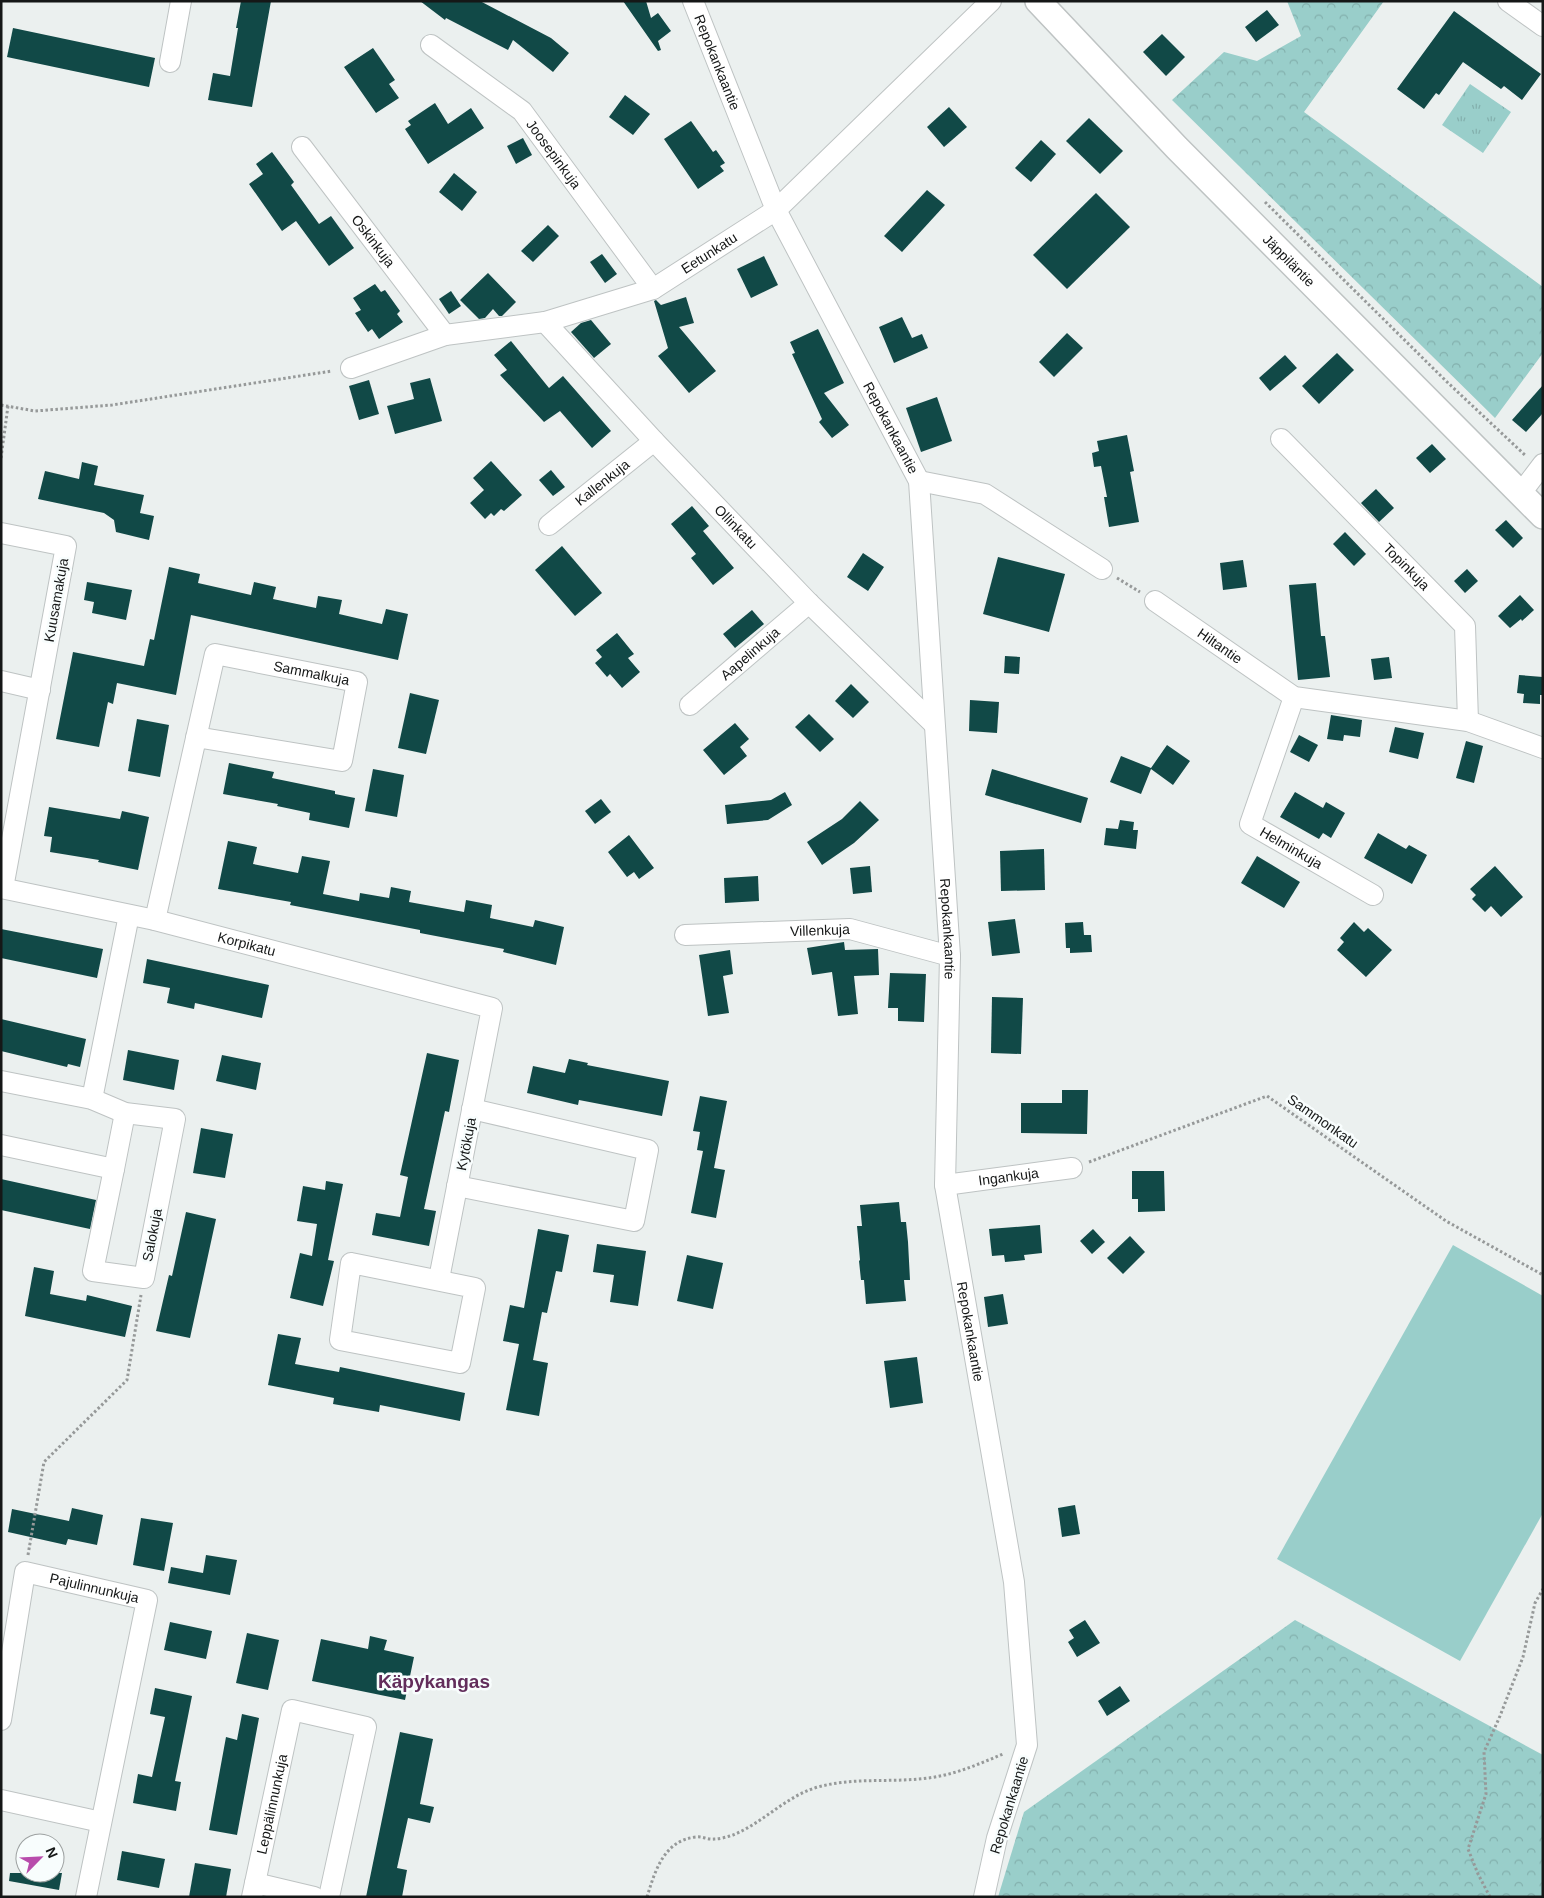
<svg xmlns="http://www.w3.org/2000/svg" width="1544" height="1898" font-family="Helvetica,sans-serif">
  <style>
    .grass { fill: #99ceca }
    .forest { fill: url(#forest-crowns) }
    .park { fill: url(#park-tufts) }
    .building { fill: #114947 }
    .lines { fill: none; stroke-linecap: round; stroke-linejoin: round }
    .minor-casing { stroke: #bec3c3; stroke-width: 22 }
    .major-casing { stroke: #bec3c3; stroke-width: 28 }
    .path { stroke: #969999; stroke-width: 3; stroke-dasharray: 2.5 2.5; stroke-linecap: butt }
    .minor { stroke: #fff; stroke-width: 20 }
    .major { stroke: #fff; stroke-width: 25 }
    .labels { text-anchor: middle; stroke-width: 5; stroke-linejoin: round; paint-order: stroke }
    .street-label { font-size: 14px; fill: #151717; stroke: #f8fdfd }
    .district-label { font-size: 19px; font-weight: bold; fill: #622d5b; stroke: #f8fdfd }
  </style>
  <defs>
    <pattern id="forest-crowns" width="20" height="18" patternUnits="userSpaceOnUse" patternTransform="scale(1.25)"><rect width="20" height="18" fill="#99ceca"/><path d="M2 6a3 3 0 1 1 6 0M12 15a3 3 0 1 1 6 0" fill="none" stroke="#83b0ad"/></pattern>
    <pattern id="park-tufts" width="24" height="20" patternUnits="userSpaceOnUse" patternTransform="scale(1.25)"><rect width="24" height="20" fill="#99ceca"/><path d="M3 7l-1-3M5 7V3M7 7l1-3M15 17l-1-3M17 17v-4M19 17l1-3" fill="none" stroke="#83b0ad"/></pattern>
  </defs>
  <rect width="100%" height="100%" fill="#ebf0ef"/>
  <polygon class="grass" points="1453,1245 1543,1296 1543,1513 1460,1661 1277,1559"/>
  <g class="forest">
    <polygon points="1287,1 1384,1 1304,112 1543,287 1543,353 1495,418 1172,100 1224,52 1257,61 1301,36"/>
    <polygon points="1295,1620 1543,1755 1543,1897 998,1897 1024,1812"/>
  </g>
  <polygon class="park" points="1470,84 1511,112 1483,153 1442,125"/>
  <g class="building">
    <polygon points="241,1 271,1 252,107 208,100 213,73 230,76 238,28 236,28"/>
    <polygon points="420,1 480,1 551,38 569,53 553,72 513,40 508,50 446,18 445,20"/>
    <polygon points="623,1 646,1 651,18 658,13 671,31 658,41 661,50 658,51"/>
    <polygon points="1267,10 1279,25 1256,42 1245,27"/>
    <polygon points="1454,11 1541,74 1522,100 1504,86 1501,89 1463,62 1439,95 1436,93 1424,109 1397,89"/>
    <polygon points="13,28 155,58 149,87 7,57"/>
    <polygon points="1162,34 1185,57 1166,76 1143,52"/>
    <polygon points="373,48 395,80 389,84 399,98 376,113 344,67"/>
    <polygon points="625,95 650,114 633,135 609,117"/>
    <polygon points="435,103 448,124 471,108 484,128 428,164 405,129 411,125 408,121"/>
    <polygon points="949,107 967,127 944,147 927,127"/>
    <polygon points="1089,118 1123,151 1100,174 1066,141"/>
    <polygon points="691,121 713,152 716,150 725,163 720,166 724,171 698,189 664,139"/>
    <polygon points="523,138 532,155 516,164 507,146"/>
    <polygon points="1041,140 1056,154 1031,182 1015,168"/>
    <polygon points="272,152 294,182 291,185 319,224 331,216 354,248 329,266 296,221 282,231 249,184 263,174 256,164"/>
    <polygon points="454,173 477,192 462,211 439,192"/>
    <polygon points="927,190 945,205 902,252 884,236"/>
    <polygon points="1096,193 1130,227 1067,289 1033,255"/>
    <polygon points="548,225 559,236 533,262 521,251"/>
    <polygon points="602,254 617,274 605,283 590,262"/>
    <polygon points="764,256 778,285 751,298 737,269"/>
    <polygon points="488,273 516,302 502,316 499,316 493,309 485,318 479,319 460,300"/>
    <polygon points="375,284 381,292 385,290 400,311 397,314 403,322 379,339 372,329 368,332 355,313 361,310 353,298"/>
    <polygon points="451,291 461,306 449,314 439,299"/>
    <polygon points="686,297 694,323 679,327 716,371 689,393 658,356 668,348 654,301 656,300 661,305"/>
    <polygon points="902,317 912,338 922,334 928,348 894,363 879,327"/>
    <polygon points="591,320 611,344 594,358 571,332 581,323"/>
    <polygon points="818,329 844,383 824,393 849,425 832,438 819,422 822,419 792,354 795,353 790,342"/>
    <polygon points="1067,333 1083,348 1054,377 1039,362"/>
    <polygon points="511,341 549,388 563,376 611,431 592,448 560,411 544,422 500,375 507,370 494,355"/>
    <polygon points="1337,353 1354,370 1319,404 1302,386"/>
    <polygon points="1285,355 1297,368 1270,391 1259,378"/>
    <polygon points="430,378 442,421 395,434 387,406 414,399 410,383"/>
    <polygon points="369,380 379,414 359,420 349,386"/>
    <polygon points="1543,385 1543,413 1526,432 1512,420"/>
    <polygon points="937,397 952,441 921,452 906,408"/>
    <polygon points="1127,435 1134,471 1130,472 1139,522 1109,527 1104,497 1107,497 1101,466 1094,467 1092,453 1099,451 1097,441"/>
    <polygon points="1432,444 1446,459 1430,473 1416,458"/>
    <polygon points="491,461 522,495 504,511 501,509 494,516 491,513 485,519 470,503 484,490 473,478"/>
    <polygon points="82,462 98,466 94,485 144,495 140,513 154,516 149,540 116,532 114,520 104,513 38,499 45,471 79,479"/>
    <polygon points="551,470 565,487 553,496 539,480"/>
    <polygon points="1376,489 1394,508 1379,522 1361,503"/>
    <polygon points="692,506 709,526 703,531 734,568 713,585 691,558 696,554 671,524"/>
    <polygon points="1506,520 1523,538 1513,548 1495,530"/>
    <polygon points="1345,532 1366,554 1354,566 1333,544"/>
    <polygon points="562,546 602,593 575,616 535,570"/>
    <polygon points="863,553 884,567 868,591 847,577"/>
    <polygon points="998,557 1065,574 1049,632 983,614"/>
    <polygon points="1243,560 1247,587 1223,590 1220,563"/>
    <polygon points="169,567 200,574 198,583 251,595 254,582 276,587 273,599 316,608 318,596 342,600 339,614 382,624 386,609 408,614 398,660 191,615 176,695 117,683 113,704 108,702 99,747 56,739 73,652 144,666 150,639 154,640"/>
    <polygon points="1467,569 1478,581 1465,593 1454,581"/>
    <polygon points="87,582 132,590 126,620 92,613 94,602 84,600"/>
    <polygon points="1316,583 1321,636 1325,636 1330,677 1298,680 1289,585"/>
    <polygon points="1520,595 1534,610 1522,621 1521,619 1510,628 1498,616"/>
    <polygon points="752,610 764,624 735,648 723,634"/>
    <polygon points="617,633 634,654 628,658 640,672 622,688 610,674 607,677 595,663 602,657 596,650"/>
    <polygon points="1005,656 1020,657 1019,674 1004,673"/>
    <polygon points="1389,657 1392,678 1374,680 1371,659"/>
    <polygon points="1519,675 1543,677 1543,695 1540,695 1540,704 1523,703 1524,694 1517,693"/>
    <polygon points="851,684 869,702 853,718 835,701"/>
    <polygon points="410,693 439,700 426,754 398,748"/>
    <polygon points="970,700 999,702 997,733 969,731"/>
    <polygon points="809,714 834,739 820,752 795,727"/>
    <polygon points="1331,715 1362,720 1360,737 1344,735 1343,741 1327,739"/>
    <polygon points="137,719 169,725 160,777 128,771"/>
    <polygon points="735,723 749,739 740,747 747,756 724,775 703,750"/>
    <polygon points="1395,727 1424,733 1418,759 1389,752"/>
    <polygon points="1299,735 1318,745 1309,762 1290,752"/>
    <polygon points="1466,741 1483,746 1474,783 1456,778"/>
    <polygon points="1167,745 1190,761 1173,785 1151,769 1141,794 1110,782 1121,756 1151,768"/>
    <polygon points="229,763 274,772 272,778 335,791 335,794 355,798 349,828 309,820 310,813 277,806 278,804 223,794"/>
    <polygon points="373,769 404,775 397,817 365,811"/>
    <polygon points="992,769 1088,798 1081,823 985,795"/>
    <polygon points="785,792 792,805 768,820 727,824 725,805 771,800"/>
    <polygon points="1295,792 1323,808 1326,802 1345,813 1331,838 1323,833 1319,839 1280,817"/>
    <polygon points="601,799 611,812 595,824 585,811"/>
    <polygon points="860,801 879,820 854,843 822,865 807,842 842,819"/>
    <polygon points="49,807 120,819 122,811 149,817 138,870 98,862 99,860 50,852 52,837 44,836"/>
    <polygon points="1120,820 1134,822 1133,830 1138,830 1136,849 1104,845 1106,828 1118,829"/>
    <polygon points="1378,833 1406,849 1409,845 1427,855 1412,884 1364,858"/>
    <polygon points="629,835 654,868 639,879 634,872 627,877 608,852"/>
    <polygon points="228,841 257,847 253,864 298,873 302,856 330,861 323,894 359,901 360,893 389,898 391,887 411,891 409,902 464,912 466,900 492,905 490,918 533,927 535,920 564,927 556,965 503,952 504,949 420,933 420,930 290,905 291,902 218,889"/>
    <polygon points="1044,849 1045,890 1001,891 1000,851"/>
    <polygon points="1257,856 1300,882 1284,908 1241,883"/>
    <polygon points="870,866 872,892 853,894 850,868"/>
    <polygon points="1495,866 1523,897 1501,917 1491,906 1485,912 1472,899 1476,895 1470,889"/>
    <polygon points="758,876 759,901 725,903 724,878"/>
    <polygon points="1015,919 1020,953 992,956 988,922"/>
    <polygon points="1083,922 1084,935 1091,935 1092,952 1070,953 1070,948 1066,948 1065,923"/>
    <polygon points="1354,922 1364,932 1368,928 1392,950 1366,977 1337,950 1344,942 1340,938"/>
    <polygon points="1,929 103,949 97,978 1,958"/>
    <polygon points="844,942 845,950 878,949 879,975 854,976 858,1014 838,1016 832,972 812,975 807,948"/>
    <polygon points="730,950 733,974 723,976 729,1013 708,1016 699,955"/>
    <polygon points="147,959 269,985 262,1018 195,1003 194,1009 167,1003 170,988 143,983"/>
    <polygon points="890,973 926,974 924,1022 898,1021 898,1008 888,1008"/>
    <polygon points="992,997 1023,998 1021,1054 991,1053"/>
    <polygon points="1,1019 86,1039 80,1067 68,1064 67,1067 1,1051"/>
    <polygon points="128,1050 179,1060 174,1090 123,1080"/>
    <polygon points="427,1053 459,1060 449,1112 445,1111 424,1209 436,1211 429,1246 372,1235 376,1213 400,1217 408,1177 400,1175"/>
    <polygon points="222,1055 261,1063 256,1090 216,1081"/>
    <polygon points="569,1059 588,1063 587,1065 669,1081 662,1116 579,1100 578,1105 527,1093 533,1066 565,1073"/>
    <polygon points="1062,1090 1088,1090 1087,1134 1021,1133 1021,1103 1062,1103"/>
    <polygon points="700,1096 727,1101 714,1168 725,1170 716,1218 691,1213 703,1151 697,1150 700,1132 693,1131"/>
    <polygon points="201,1128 233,1134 225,1178 193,1173"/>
    <polygon points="1132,1171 1164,1171 1165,1211 1138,1212 1138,1199 1132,1199"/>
    <polygon points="1,1179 96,1200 90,1229 1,1210"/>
    <polygon points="326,1181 343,1184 328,1260 334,1261 323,1306 290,1298 300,1253 312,1256 317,1224 297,1221 303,1186 325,1190"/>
    <polygon points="899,1202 901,1222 906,1222 908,1242 910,1280 904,1280 906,1301 866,1304 864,1280 861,1280 859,1261 860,1260 857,1226 862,1226 860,1205"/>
    <polygon points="186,1212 216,1219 190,1338 156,1331 169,1275 172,1276"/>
    <polygon points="1040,1225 1042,1253 1024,1255 1025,1260 1005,1262 1004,1255 992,1256 989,1229"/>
    <polygon points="538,1229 569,1235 562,1272 556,1271 547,1313 542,1312 533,1360 548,1363 539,1416 506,1410 519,1344 503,1341 510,1305 524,1308"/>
    <polygon points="1093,1229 1105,1242 1092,1254 1080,1241"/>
    <polygon points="1130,1236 1145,1252 1123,1274 1107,1258"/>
    <polygon points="597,1244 646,1251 638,1306 610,1302 614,1275 593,1272"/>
    <polygon points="687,1255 723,1263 713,1309 677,1301"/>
    <polygon points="34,1267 54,1271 50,1294 86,1301 87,1295 132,1306 125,1337 25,1316"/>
    <polygon points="1003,1294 1008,1324 988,1327 984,1297"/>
    <polygon points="278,1334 301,1338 295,1364 339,1372 340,1367 465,1393 460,1421 380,1405 379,1412 333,1404 334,1398 268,1385"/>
    <polygon points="917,1357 923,1403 890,1408 884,1361"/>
    <polygon points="1075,1505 1080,1534 1062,1537 1058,1508"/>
    <polygon points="72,1508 103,1515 97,1545 68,1539 66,1545 8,1532 12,1509 69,1521"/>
    <polygon points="141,1518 173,1523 164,1571 133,1565"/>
    <polygon points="206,1555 237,1560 230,1595 168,1583 171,1567 203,1573"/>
    <polygon points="1085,1620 1100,1643 1077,1657 1068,1642 1074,1638 1069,1630"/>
    <polygon points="170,1622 212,1631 206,1659 164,1650"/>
    <polygon points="247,1633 279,1640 268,1690 236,1683"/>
    <polygon points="370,1636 387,1640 384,1650 414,1657 405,1700 312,1681 321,1639 368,1649"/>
    <polygon points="1120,1686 1130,1701 1107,1716 1098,1701"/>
    <polygon points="155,1688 192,1696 175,1781 181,1782 176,1811 133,1803 138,1774 152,1777 165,1717 150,1714"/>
    <polygon points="242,1714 259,1718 237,1835 209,1830 226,1737 237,1740"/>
    <polygon points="400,1732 433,1739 420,1804 434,1807 430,1823 408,1818 397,1868 407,1870 402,1897 366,1897"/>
    <polygon points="122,1851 165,1859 159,1888 117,1880"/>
    <polygon points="195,1863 231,1869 226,1897 189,1897"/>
    <polygon points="10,1873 62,1873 59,1890 9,1881"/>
  </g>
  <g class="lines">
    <defs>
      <g id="minor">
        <path id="s1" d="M693,1L776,210L919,481L950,956L945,1185L1014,1582L1027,1745L997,1838L984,1897"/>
        <polyline points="1508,1 1543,26"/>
        <path id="s2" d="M431,45L522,111L653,289"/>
        <polyline points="170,62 181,1"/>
        <path id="s3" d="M302,147L445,335"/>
        <path id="s4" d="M545,322L654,441L809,603L934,724"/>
        <path id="s5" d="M351,368L445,335L545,322L653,289L776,210L991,1"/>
        <path id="s6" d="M1281,439L1465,626L1468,721"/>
        <polyline points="919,481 985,494 1102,569"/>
        <polyline points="1521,493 1543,464"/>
        <path id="s7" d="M549,525L654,441"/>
        <polyline points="1,533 66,546 3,888"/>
        <path id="s8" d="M1155,601L1294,697L1468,721L1543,748"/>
        <polyline points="1,681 40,690"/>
        <path id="s9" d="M1294,697L1250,824L1373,895"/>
        <path id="s10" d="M690,705L809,603"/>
        <path id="s11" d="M1,888L155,920L492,1008L439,1279"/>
        <path id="s12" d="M155,920L215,654L357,682L342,761L196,737"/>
        <path id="s13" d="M685,935L850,929L950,956"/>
        <polyline points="1,1081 92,1099 125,1113 175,1119 144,1278 93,1271 114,1169 1,1145"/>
        <polyline points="92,1099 129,915"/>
        <polyline points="114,1169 125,1113"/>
        <path id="s14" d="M945,1185L1072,1168"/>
        <polyline points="457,1186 634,1221 648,1150 472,1109"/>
        <polygon points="351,1263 475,1288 460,1363 340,1340"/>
        <path id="s15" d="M1,1720L25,1572L147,1600L86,1897"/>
        <polyline points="1,1800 101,1822"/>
        <polyline points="255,1883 314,1897"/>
        <path id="s16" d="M252,1897L292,1710L366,1727L329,1897"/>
      </g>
      <g id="major">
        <path id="s17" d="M1038,1L1177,148L1543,516"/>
      </g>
    </defs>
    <use href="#minor" class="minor-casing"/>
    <use href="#major" class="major-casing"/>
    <g class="path">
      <polyline points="1265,202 1446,381 1526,456"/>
      <polyline points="1,405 35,411 112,405 332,371"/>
      <polyline points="1,458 8,406"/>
      <polyline points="1117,578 1140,592"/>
      <polyline points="1089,1162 1267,1096 1446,1221 1543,1275"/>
      <polyline points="28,1555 44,1462 127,1380 141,1295"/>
      <path d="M647,1897C655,1871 664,1840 696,1837C702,1836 708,1840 714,1839C720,1839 727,1837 733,1835C763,1823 786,1796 818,1787C854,1777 891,1783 928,1778C954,1775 979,1764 1003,1754"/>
      <polyline points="1490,1897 1478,1874 1468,1849 1486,1794 1484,1752 1500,1716 1523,1657 1535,1603 1543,1589"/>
    </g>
    <use href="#minor" class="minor"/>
    <use href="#major" class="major"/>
  </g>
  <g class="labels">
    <g class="street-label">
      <text dy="5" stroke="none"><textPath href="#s1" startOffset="66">Repokankaantie</textPath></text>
      <text dy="5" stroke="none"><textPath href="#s2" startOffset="166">Joosepinkuja</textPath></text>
      <text dy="5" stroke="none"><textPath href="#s3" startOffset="118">Oskinkuja</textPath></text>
      <text dy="5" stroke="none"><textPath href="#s5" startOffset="380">Eetunkatu</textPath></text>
      <text dy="5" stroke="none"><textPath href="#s17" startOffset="361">Jäppiläntie</textPath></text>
      <text dy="5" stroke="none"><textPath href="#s1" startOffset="471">Repokankaantie</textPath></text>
      <text dy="5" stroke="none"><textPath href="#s7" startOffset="68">Kallenkuja</textPath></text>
      <text dy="5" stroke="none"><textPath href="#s4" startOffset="280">Ollinkatu</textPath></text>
      <text dy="5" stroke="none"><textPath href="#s6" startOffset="179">Topinkuja</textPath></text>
      <text transform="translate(56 600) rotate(-80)" y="5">Kuusamakuja</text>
      <text dy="5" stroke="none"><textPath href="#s8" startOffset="79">Hiltantie</textPath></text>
      <text dy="5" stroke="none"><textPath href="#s10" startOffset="79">Aapelinkuja</textPath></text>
      <text dy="5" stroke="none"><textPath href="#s12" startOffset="371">Sammalkuja</textPath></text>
      <text dy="5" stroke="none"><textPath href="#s9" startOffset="182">Helminkuja</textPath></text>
      <text dy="5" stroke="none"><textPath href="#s1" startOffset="980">Repokankaantie</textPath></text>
      <text dy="5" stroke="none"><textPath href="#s13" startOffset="135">Villenkuja</textPath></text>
      <text dy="5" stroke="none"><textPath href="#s11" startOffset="252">Korpikatu</textPath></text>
      <text transform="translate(1323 1121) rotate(35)" y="5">Sammonkatu</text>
      <text transform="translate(466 1144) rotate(-79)" y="5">Kytökuja</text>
      <text dy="5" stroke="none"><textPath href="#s14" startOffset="64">Ingankuja</textPath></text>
      <text transform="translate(152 1235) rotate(-79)" y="5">Salokuja</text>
      <text dy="5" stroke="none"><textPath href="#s1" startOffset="1385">Repokankaantie</textPath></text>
      <text dy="5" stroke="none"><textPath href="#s15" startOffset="221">Pajulinnunkuja</textPath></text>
      <text dy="5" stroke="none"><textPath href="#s16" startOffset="95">Leppälinnunkuja</textPath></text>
      <text transform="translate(1009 1805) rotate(-73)" y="5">Repokankaantie</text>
    </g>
    <g class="district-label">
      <text x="434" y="1688">Käpykangas</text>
    </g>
  </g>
  <rect width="1544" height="1898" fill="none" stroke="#151717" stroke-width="5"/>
  <g transform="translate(40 1858) rotate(66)"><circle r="24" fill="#f8fdfd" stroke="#9da1a1"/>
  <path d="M0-4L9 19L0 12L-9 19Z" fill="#b84cac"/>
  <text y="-8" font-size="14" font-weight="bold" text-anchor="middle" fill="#151717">N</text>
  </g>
</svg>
